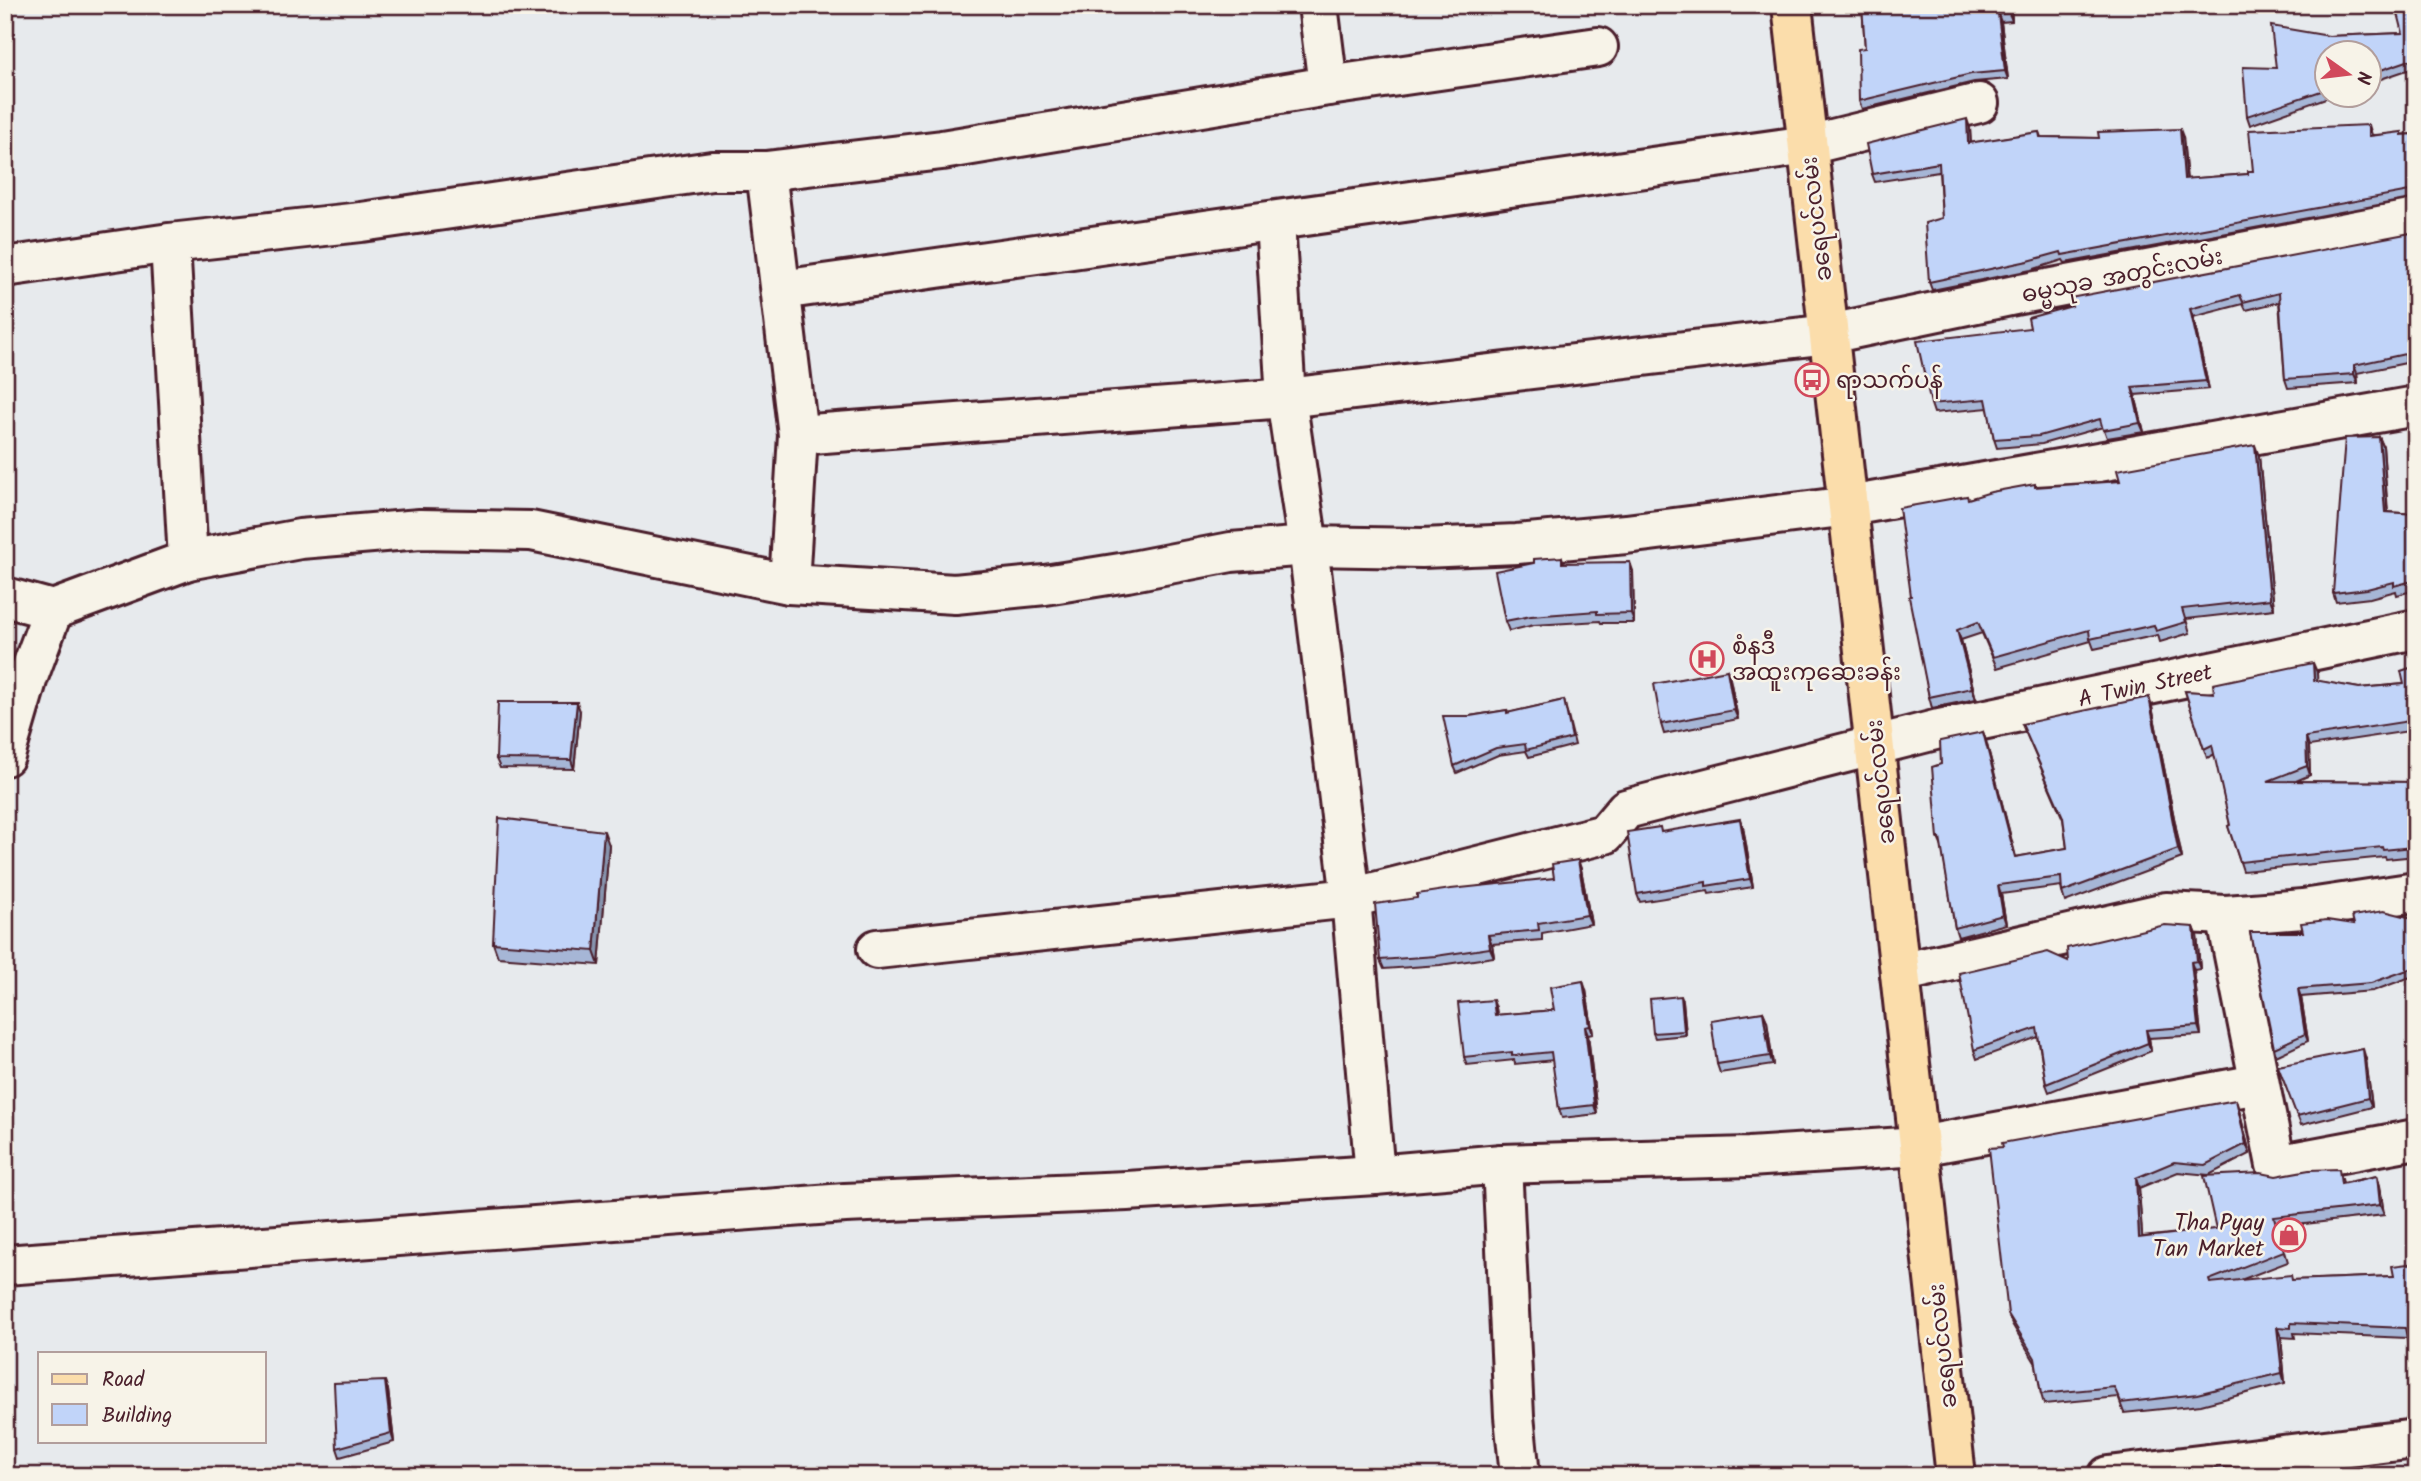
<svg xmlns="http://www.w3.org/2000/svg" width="2421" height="1481" font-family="Kalam,'Noto Sans Myanmar',sans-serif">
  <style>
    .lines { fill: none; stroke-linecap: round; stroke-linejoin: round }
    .minor-casing { stroke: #4a1f2b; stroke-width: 44 }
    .major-casing { stroke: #4a1f2b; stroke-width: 44 }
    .minor { stroke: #f7f3e8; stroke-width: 38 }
    .major { stroke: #fbddab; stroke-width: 38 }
    .wall { fill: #a6b6d6; stroke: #4a1f2b; stroke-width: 2 }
    .shaded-wall { fill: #8794ae; stroke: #4a1f2b; stroke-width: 2 }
    .building { fill: #c1d4f9; stroke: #4a1f2b; stroke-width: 2 }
    .labels { text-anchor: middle; stroke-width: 5; stroke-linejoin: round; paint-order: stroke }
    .street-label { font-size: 23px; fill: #4a1f2b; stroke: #f7f3e8 }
    .poi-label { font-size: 23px; fill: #4a1f2b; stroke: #f7f3e8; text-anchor: start }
  </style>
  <rect width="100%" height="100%" fill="#e7eaed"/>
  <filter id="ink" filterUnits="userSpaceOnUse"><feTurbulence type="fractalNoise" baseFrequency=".0143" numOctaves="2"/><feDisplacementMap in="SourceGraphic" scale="14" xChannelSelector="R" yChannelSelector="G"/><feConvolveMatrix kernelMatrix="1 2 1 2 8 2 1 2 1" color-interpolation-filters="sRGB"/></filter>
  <g filter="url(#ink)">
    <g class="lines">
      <defs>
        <g id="minor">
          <polyline points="1318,5 1328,86"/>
          <polyline points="766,171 942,150 1328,86 1598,47"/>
          <polyline points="1275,222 1286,398 1308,546 1351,898 1375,1175"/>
          <polyline points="5,267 170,243"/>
          <polyline points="781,290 1808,145 1979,103"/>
          <polyline points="798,435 1286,398 1829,334 2015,295 2416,219"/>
          <polyline points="188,560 170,243 361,222 712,171 766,171 798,435 789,584"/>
          <polyline points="5,597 53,610 188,560 300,539 420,529 531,531 789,584 955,594 1045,585 1127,572 1231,552 1308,546 1422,548 1517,544 1626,534 1849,506 2416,406"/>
          <polyline points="5,756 28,677 53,610"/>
          <polyline points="2226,915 2276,1165 2416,1139"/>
          <polyline points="877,949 1351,898 1605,834 1626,809 1939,729 2416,629"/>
          <polyline points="1900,973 2166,912 2226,915 2303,909 2416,892"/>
          <polyline points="1502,1164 1514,1416 1520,1476"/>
          <polyline points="5,1265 845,1203 1127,1191 1375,1175 1502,1164 1749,1157 1920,1146 2258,1084"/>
          <polyline points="2108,1476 2416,1439"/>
        </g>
        <polyline id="major" points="1792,5 1956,1476"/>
      </defs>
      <use href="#minor" class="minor-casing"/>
      <use href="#major" class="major-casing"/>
      <use href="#minor" class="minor"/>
      <use href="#major" class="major"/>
    </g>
    <g class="wall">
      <polygon points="1862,5 2011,5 2012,21 2001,22 2008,79 1974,82 1862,109 1859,101 1865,48"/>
      <polygon points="2416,5 2416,67 2369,83 2369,52 2327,52 2327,94 2337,94 2250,125 2247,116 2276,68 2329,36 2403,33"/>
      <polygon points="2369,125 2372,135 2416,134 2416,184 2415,184 2416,198 2065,263 2063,260 2031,270 1932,290 1929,282 1942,218 1939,172 1875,182 1872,174 1970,128 1971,143 2039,132 2041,137 2099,138 2183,137 2187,179 2248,174 2253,171"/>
      <polygon points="2416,232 2416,374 2409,375 2406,363 2357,373 2358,383 2288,388 2285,379 2279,302 2246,310 2243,304 2193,317 2209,389 2135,395 2144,432 2107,438 2103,427 2042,444 1997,448 1994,439 1988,408 1934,413 1931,404 2030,328"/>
      <polygon points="2379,437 2383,446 2388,512 2416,514 2416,590 2397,595 2396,591 2370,598 2336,602 2333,593"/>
      <polygon points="2259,456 2274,609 2186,619 2190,633 2160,642 2158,635 2094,649 2091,641 1997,668 1982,633 1961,640 1976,699 1932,708 1929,697 1911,596 1968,499 2036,486 2120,481"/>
      <polygon points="1562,557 1564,563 1633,571 1634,623 1601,623 1600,621 1534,625 1509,631 1505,621"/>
      <polygon points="2416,666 2416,730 2309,746 2310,775 2296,781 2416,782 2416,856 2386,859 2385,857 2243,871 2228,826 2230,825 2215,754 2207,758 2185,691 2214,693 2317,672 2317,681 2359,688 2404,684"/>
      <polygon points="1727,670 1730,679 1738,719 1664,734 1661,724"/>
      <polygon points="1564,700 1575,745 1529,757 1526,751 1498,755 1457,773 1454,766 1470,716 1507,710 1508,713"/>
      <polygon points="2152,707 2182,858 2065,902 2062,892 2061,886 2001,894 2006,924 1958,937 1955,928 1942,847 1938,838 1941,764 1983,732 1986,741 2016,857 2067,848 2063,819 2022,724"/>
      <polygon points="580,711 574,769 500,768 496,759"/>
      <polygon points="1743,827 1753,887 1709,894 1708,891 1640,902 1637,894 1662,832"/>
      <polygon points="609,845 599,965 498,957 493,943"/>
      <polygon points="1578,860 1581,869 1591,924 1542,933 1542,940 1492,944 1494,957 1440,965 1384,969 1380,960 1554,878"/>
      <polygon points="2416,919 2416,975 2373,991 2301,997 2308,1041 2276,1056 2274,1048 2303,932 2354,924"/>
      <polygon points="2194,927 2197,935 2200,969 2194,970 2201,1035 2149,1038 2151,1051 2049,1092 2046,1084 2038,1037 1977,1059 1974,1050 2068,961"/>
      <polygon points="1586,990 1593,1034 1588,1035 1597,1114 1562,1118 1559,1109 1553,1060 1515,1064 1514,1060 1467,1065 1464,1057 1496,1008 1497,1015 1554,1010"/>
      <polygon points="1683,1001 1686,1035 1655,1038 1653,1033"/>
      <polygon points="1763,1012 1767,1021 1773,1065 1720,1073 1717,1064"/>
      <polygon points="2366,1059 2372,1107 2301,1125 2278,1066"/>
      <polygon points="2239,1110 2250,1154 2209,1175 2178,1172 2139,1188 2142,1237 2216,1229 2276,1176 2342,1179 2343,1183 2377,1176 2380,1186 2384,1215 2278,1227 2288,1262 2238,1281 2292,1280 2394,1276 2416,1263 2416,1372 2413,1364 2407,1338 2294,1333 2295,1338 2281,1337 2285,1383 2201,1405 2124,1413 2118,1397 2044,1404 2041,1394 2036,1364 2012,1324 2008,1314 2003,1147"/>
      <polygon points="388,1390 394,1442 340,1457 337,1448"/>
    </g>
    <g class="shaded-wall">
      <polygon points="2009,5 2011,5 2012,21 2009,13"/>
      <polygon points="1998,14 2001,22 2008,79 2005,71"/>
      <polygon points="1967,119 1970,128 1971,151 1968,143"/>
      <polygon points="2180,129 2183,137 2187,187 2184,179"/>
      <polygon points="2190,309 2193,317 2209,389 2206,381"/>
      <polygon points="2354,365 2357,373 2358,383 2354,374"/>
      <polygon points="2132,387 2135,395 2144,432 2140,423"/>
      <polygon points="2379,437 2383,446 2388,521 2385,512"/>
      <polygon points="2255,445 2259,456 2274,609 2270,599"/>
      <polygon points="1630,562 1633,571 1634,623 1631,613"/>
      <polygon points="1957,630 1961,640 1976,699 1972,688"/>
      <polygon points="2313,663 2317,672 2318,689 2314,680"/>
      <polygon points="1727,670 1730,679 1738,719 1734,710"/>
      <polygon points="2149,697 2152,707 2182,858 2178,849"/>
      <polygon points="577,702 580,711 574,769 571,760"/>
      <polygon points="1983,732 1986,741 2018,866 2015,857"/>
      <polygon points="2306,737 2309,746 2310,775 2307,766"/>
      <polygon points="1740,819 1743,827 1753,887 1750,879"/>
      <polygon points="604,831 609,845 599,965 594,951"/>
      <polygon points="1578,860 1581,869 1591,924 1587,915"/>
      <polygon points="1998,885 2001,894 2006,924 2003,915"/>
      <polygon points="2194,927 2197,935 2200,969 2197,961"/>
      <polygon points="1488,935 1492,944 1494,957 1490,948"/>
      <polygon points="2191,962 2194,970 2201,1035 2198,1026"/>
      <polygon points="1583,981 1586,990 1593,1034 1590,1026"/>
      <polygon points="2298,989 2301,997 2308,1041 2305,1034"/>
      <polygon points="1681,996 1683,1001 1686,1035 1684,1031"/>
      <polygon points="1493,1000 1496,1008 1498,1023 1495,1015"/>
      <polygon points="1763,1012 1767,1021 1773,1065 1770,1056"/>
      <polygon points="1585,1027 1588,1035 1597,1114 1594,1105"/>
      <polygon points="2146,1030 2149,1038 2151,1051 2148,1043"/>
      <polygon points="2363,1049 2366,1059 2372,1107 2368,1098"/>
      <polygon points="2236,1100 2239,1110 2250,1154 2246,1144"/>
      <polygon points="2377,1176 2380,1186 2384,1215 2380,1205"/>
      <polygon points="2136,1178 2139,1188 2143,1248 2139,1238"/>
      <polygon points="2277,1327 2281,1337 2285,1383 2282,1373"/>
      <polygon points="385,1381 388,1390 394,1442 391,1433"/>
    </g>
    <g class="building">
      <polygon points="1862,5 2009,5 2009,13 1998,14 2005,71 1971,74 1859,101 1858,49 1865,48"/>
      <polygon points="2396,5 2416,5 2416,58 2369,74 2369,52 2327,52 2327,89 2247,116 2243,67 2276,68 2271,26 2329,36 2403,33"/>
      <polygon points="1967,119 1968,143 2039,132 2040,137 2099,138 2098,132 2180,129 2184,179 2248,174 2248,171 2253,171 2249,130 2369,125 2369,136 2402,132 2402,135 2416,134 2416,175 2412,176 2415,190 2062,255 2061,252 2028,261 1929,282 1925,223 1942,218 1939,163 1872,174 1866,144"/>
      <polygon points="2416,232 2416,365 2406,367 2405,354 2354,365 2354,374 2285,379 2279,293 2243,302 2240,295 2190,309 2206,381 2132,387 2140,423 2103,430 2100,419 2039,436 1994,439 1986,399 1931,404 1917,341 2030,328 2028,318 2072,306 2070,298"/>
      <polygon points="2379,437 2385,512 2416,514 2416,580 2394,586 2394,582 2367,589 2333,593 2345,438"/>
      <polygon points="2255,445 2270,599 2182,609 2186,622 2156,631 2154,625 2090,639 2089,630 1993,657 1978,622 1957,630 1972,688 1929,697 1909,597 1911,596 1899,508 1967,496 1968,499 1991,492 2035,484 2035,487 2120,481 2117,470"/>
      <polygon points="1562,557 1562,563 1630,562 1631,613 1597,614 1597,611 1531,616 1505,621 1495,571 1534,563 1534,559"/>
      <polygon points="2313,663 2314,680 2359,688 2404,684 2401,671 2416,666 2416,720 2306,737 2307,766 2268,781 2416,782 2416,842 2412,842 2413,847 2383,850 2382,847 2240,862 2228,826 2230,825 2212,745 2204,749 2185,691 2214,693 2213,684"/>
      <polygon points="1727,670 1734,710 1661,724 1654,684"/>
      <polygon points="2149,697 2178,849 2062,892 2061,877 1998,885 2003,915 1955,928 1940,838 1938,838 1932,767 1941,764 1940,741 1983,732 2015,857 2067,848 2063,817 2022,724"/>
      <polygon points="1564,700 1572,738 1526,750 1525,744 1496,748 1454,766 1443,716 1470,716 1507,710 1507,713"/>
      <polygon points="498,702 577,702 571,760 496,759"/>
      <polygon points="499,818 604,831 594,951 493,943"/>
      <polygon points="1740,819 1750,879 1706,886 1706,882 1637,894 1627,832 1660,827 1661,832"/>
      <polygon points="1578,860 1587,915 1538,923 1539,930 1488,935 1490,948 1436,956 1380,960 1375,904 1417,898 1417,894 1451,889 1554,878 1552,864"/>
      <polygon points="2384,911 2416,919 2416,967 2371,983 2298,989 2305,1034 2274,1048 2250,932 2303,932 2301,923 2327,920 2354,924 2352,916"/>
      <polygon points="2165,925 2194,927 2197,961 2191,962 2198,1026 2146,1030 2148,1043 2046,1084 2037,1028 1974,1050 1959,973 2048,952 2068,961 2067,948"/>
      <polygon points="1583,981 1590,1026 1585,1027 1594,1105 1559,1109 1551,1052 1512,1056 1512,1052 1464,1057 1458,1003 1493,1000 1495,1015 1554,1010 1550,987"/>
      <polygon points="1681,996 1684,1031 1653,1033 1650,999"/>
      <polygon points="1763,1012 1770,1056 1717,1064 1711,1020"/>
      <polygon points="2414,1041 2416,1041 2416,1073"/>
      <polygon points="2363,1049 2368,1098 2297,1116 2278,1066"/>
      <polygon points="2236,1100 2246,1144 2205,1165 2174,1162 2136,1178 2139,1238 2216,1229 2204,1176 2261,1173 2276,1176 2309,1170 2339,1169 2341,1184 2377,1176 2380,1205 2274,1217 2284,1251 2209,1280 2210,1283 2291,1275 2292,1280 2394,1276 2392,1266 2416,1263 2416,1364 2413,1364 2405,1328 2291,1323 2291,1328 2277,1327 2282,1373 2197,1394 2121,1403 2114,1387 2041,1394 2035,1358 2008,1314 1989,1148 2003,1147 2002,1143"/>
      <polygon points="385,1381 391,1433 337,1448 334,1383"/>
      <polygon points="2223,1467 2289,1471 2289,1476 2151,1476"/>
    </g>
  </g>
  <defs>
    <symbol id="bus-ring" viewBox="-11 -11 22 22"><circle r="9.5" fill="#f7f3e8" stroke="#d1495b" stroke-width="1.5"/><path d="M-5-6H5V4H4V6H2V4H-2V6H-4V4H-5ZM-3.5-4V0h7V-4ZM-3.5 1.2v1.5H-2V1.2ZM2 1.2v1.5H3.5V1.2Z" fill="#d1495b"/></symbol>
    <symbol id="hospital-ring" viewBox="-11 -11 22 22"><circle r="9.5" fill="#f7f3e8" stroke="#d1495b" stroke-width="1.5"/><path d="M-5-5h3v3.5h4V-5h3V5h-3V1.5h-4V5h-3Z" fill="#d1495b"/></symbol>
    <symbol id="shop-ring" viewBox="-11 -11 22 22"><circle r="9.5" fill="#f7f3e8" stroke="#d1495b" stroke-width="1.5"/><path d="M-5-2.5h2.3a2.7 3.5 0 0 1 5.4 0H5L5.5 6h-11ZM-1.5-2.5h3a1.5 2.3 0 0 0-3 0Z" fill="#d1495b"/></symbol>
  </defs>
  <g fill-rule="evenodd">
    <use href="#bus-ring" x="1793" y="361" width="38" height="38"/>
    <use href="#hospital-ring" x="1688" y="640" width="38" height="38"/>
    <use href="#shop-ring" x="2270" y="1216" width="38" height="38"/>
  </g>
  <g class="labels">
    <g class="street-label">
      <text transform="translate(1816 219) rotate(-97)" y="8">ခရေပင်လမ်း</text>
      <text transform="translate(2122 275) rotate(-11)" y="8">ဓမ္မသုခ အတွင်းလမ်း</text>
      <text transform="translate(2145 685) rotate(-12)" y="8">A Twin Street</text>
      <text transform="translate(1880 782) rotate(-96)" y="8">ခရေပင်လမ်း</text>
      <text transform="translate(1942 1346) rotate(-96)" y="8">ခရေပင်လမ်း</text>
    </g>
    <g class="poi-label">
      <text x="1836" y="388">ရာသက်ပန်</text>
      <text x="1732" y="654">စံနဒီ<tspan x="1732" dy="26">အထူးကုဆေးခန်း</tspan></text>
      <text x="2264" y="1230" text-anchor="end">Tha Pyay<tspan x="2264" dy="26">Tan Market</tspan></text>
    </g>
  </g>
  <rect width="2421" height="1481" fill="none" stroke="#f7f3e8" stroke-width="28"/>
  <rect x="14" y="14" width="2393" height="1453" fill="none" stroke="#4a1f2b" stroke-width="2.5" filter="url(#ink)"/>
  <rect x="38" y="1352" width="228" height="91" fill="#f7f3e8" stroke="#b29e9c" stroke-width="2"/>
  <rect x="52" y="1374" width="35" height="10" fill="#fbddab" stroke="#b29e9c" stroke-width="2"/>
  <text x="102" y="1386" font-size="21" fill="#4a1f2b">Road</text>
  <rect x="52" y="1404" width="35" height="21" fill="#c1d4f9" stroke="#b29e9c" stroke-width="2"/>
  <text x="102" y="1422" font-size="21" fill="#4a1f2b">Building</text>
  <g transform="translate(2348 74) rotate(104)"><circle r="33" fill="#f7f3e8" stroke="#b29e9c" stroke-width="2"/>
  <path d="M0-5L12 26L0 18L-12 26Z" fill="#d1495b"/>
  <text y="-10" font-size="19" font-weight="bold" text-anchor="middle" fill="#4a1f2b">N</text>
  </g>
</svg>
